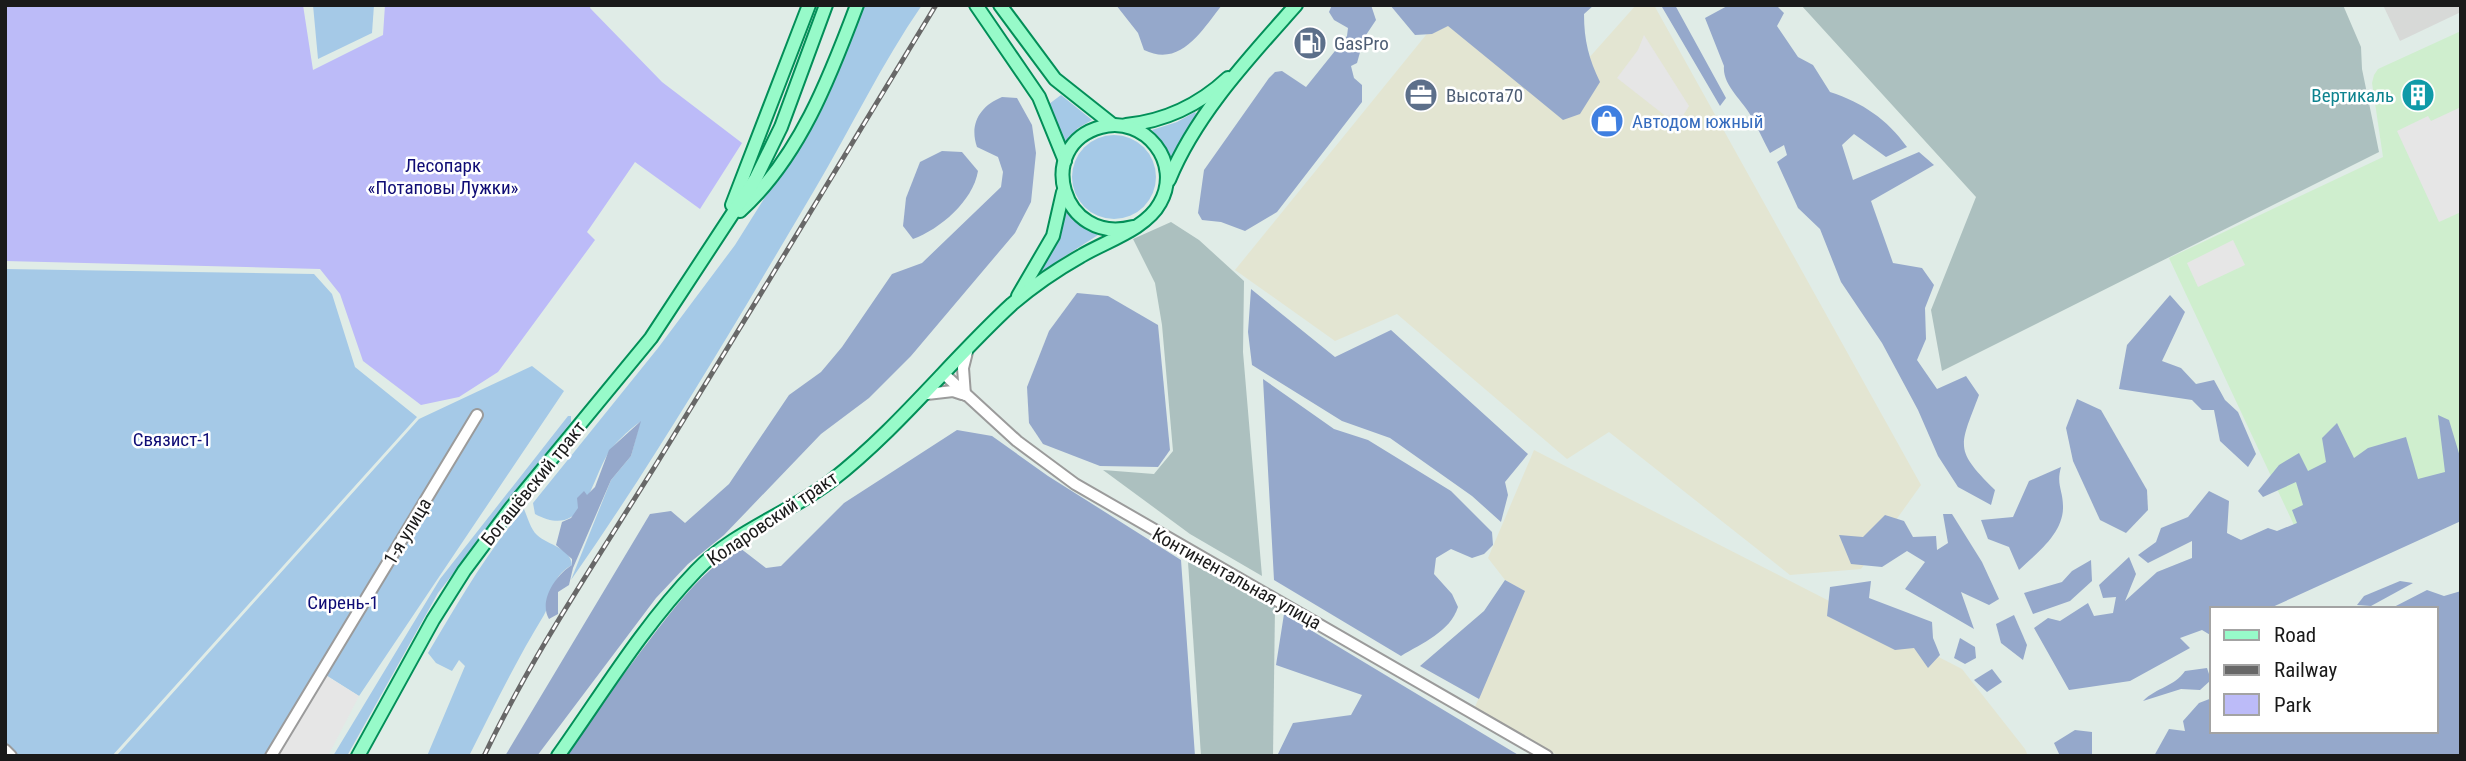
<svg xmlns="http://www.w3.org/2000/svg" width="2466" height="761" font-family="'Roboto Condensed',sans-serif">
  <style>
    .residential { fill: #d7d9d7 }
    .commercial { fill: #cfeece }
    .industrial { fill: #e3e5d2 }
    .construction { fill: #acc0bf }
    .grass { fill: #a5c9e7 }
    .forest { fill: #95a8cb }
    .park { fill: #bcbbf8 }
    .parking { fill: #e6e6e6 }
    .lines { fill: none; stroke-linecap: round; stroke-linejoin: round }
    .minor-casing { stroke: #9b9b9b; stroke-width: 14 }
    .major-casing { stroke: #028f58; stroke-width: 16 }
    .minor { stroke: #fff; stroke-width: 10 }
    .major { stroke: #97fac9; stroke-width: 12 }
    .rail-casing { stroke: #686868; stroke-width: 5 }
    .rail { stroke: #fff; stroke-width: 2.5; stroke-dasharray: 8; stroke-linecap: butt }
    .labels { text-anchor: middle; stroke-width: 5; stroke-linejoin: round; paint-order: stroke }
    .service-label { font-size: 19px; fill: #4e5e75; stroke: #fff; text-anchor: start }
    .culture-label { font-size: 19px; fill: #0d838f; stroke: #fff; text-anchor: end }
    .shop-label { font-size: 19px; fill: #366cbe; stroke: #fff; text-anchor: start }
    .park-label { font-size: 19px; fill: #0f0c75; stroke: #fff }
    .street-label { font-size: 19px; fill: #1a1a1a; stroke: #fff }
  </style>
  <rect width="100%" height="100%" fill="#e0ece7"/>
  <polygon class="residential" points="2383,5 2461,5 2461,12 2400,41"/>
  <polygon class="commercial" points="2461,31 2461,478 2307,553 2169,258 2383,157 2372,83 2374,75 2378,69"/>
  <g class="industrial">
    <polygon points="1636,5 1654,5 1921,485 1861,569 1790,575 1609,432 1567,459 1397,314 1335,341 1235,270 1443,14 1547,105"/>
    <polygon points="1534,450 1962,669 2025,749 2028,756 1559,756 1475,707 1524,591 1505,580 1488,558"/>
  </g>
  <g class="construction">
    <polygon points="1801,5 2343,5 2361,47 2362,69 2379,152 1942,371 1931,310 1976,197"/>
    <polygon points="1171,222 1199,240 1244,281 1243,352 1262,576 1190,534 1103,470 1154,474 1173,451 1162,325 1155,283 1133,239"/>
    <polygon points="1188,562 1275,607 1273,756 1201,756"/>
  </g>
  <g class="grass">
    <polygon points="313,5 374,5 372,33 318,59"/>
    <path d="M864,5H922C882,63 851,128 815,189C737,321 659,454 571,580L611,480L631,456L640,422C633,426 613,445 609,452C590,481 585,541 535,514L533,503L658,348L735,245L828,97Z"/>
    <polygon points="1061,95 1092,120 1078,128 1065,143 1049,104"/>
    <polygon points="1195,112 1196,114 1171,157 1152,130 1177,122"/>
    <circle cx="1114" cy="177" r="42"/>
    <polygon points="1064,210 1079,225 1098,235 1062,258 1025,290"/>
    <polygon points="5,269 314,274 332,294 355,367 417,417 112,756 5,756"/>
    <polygon points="532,366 564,391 359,696 318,670 267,756 117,755 419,419"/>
    <polygon points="568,416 571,416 571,422 438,593 347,756 333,756 440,579"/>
    <path d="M524,509C527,516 531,530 537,535C549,546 570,547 572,565C548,578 554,598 544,615C516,661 493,708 469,756H427L465,666L459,660L452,671L436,663L428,653C458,603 486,553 524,509Z"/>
  </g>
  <g class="forest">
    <path d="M1116,5H1222C1202,30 1181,68 1144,50L1138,33Z"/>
    <polygon points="1332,5 1371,5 1376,20 1364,38 1357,63 1351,66 1354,78 1362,85 1362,102 1277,212 1245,231 1221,222 1202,220 1198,213 1204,170 1269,78 1275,72 1282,71 1306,87 1347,36 1348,28 1334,20 1329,12"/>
    <path d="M1390,5H1594L1584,14C1584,41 1589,59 1600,82L1580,114L1563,120L1448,26L1432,34L1415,35Z"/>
    <polygon points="1652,5 1675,5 1726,98 1720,106 1662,7"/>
    <path d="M1729,5H1776L1784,13L1777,26L1798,57L1813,65L1830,92C1863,103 1887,119 1907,147L1886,157L1854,134L1842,145L1853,180L1919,152L1934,165L1871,201L1893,263L1922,268L1934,285L1925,308L1926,339L1917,360L1937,389L1966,376L1979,395C1959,448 1954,449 1995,490L1991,505L1958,487L1938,456L1918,410L1882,343L1841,282L1820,229L1798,208L1777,162L1787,155L1784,145L1770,153C1763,140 1758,128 1751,116C1743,101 1722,85 1724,66L1705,18Z"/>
    <path d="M1002,97L1017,98L1032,125L1036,153L1031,202L1015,233L911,356L869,398L821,434L724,535L688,564L656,598L537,756H505L650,514L671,511L685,523L729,484L789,395L821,372L842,347L892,274L922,263L1001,187L1003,172L998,157L977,147C969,124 980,106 1002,97Z"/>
    <path d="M942,151L962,152L978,171C973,201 940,229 913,239L903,226L906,198L920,162Z"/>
    <polygon points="1251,289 1335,357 1391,330 1528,454 1505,482 1508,495 1501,522 1472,496 1390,438 1342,421 1252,365 1248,332"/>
    <polygon points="1077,293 1108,296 1158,325 1170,450 1158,467 1100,466 1043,444 1029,423 1027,387 1049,331"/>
    <polygon points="2170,295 2185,312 2162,361 2181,368 2196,384 2214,380 2225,400 2238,412 2256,454 2248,467 2220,441 2214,410 2202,410 2192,400 2119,389 2127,345"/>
    <path d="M1263,379L1334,429L1368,440L1451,491L1492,532L1493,545L1484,554L1472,558L1451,549L1436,558L1434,574L1452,594L1458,607C1450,632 1422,643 1401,656L1274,580Z"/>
    <polygon points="2077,399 2101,410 2147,490 2148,510 2126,533 2100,520 2073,461 2066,428"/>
    <polygon points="2438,415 2449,420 2461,460 2461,521 2268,609 2212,609 2212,636 2202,630 2180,638 2190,648 2130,681 2069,690 2034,628 2048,618 2060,621 2088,603 2094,616 2113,613 2116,597 2103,598 2099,585 2129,557 2136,574 2125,601 2157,572 2192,558 2192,541 2148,563 2138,555 2156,542 2161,528 2188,517 2209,491 2229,501 2227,533 2241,540 2268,528 2277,531 2297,523 2292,510 2303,505 2296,482 2263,497 2258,491 2279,465 2299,453 2308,471 2326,462 2322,438 2337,423 2354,458 2368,448 2406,437 2418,479 2445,472"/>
    <path d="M641,421L631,456L611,480L573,568L569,585L558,592V614L549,619C538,600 557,574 572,565V559L556,545L562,522L571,518L578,508L577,498L584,491L587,495L595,487L609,450Z"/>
    <path d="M957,430L992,436L1048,476L1181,560L1195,756H566C587,722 612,690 636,658C666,619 696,574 740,548L766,568L781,566L844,503Z"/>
    <path d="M2061,467C2056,485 2063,490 2063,506C2064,533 2037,553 2019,570L2009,547L1988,539L1981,520L2013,517L2029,481Z"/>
    <polygon points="1943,514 1952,514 1982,562 1999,599 1989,605 1961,592 1974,629 1905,589 1925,562 1907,551 1882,567 1851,564 1839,535 1863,537 1885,515 1904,521 1913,537 1936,536 1937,550 1948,543"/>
    <polygon points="2091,560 2092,581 2070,601 2033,614 2024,593 2062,582 2072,571"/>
    <polygon points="1505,580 1525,591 1479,699 1420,666 1484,611"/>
    <polygon points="1871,581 1869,598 1932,622 1933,638 1940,655 1928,668 1914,648 1895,650 1827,616 1830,587"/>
    <polygon points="2400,581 2413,583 2371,606 2357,605 2364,596"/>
    <polygon points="2427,590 2444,596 2461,591 2461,756 2154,756 2169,729 2185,731 2183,721 2199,703 2212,698 2212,731 2436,731 2436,609 2390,609"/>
    <polygon points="1284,614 1520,756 1277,756 1293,723 1351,715 1362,695 1276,665"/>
    <polygon points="2014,615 2027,645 2023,660 2001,643 1996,624"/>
    <polygon points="1960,638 1975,647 1976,658 1965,664 1954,658"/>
    <path d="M2207,668L2211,680L2200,690L2181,689L2143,701C2157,687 2174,687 2185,671Z"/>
    <polygon points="1992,669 2002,682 1987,692 1974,680"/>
    <polygon points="2075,730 2092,732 2092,756 2060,756 2054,743"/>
  </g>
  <polygon class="park" points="5,5 303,5 313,70 383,35 385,5 591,5 590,8 662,82 742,143 700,209 635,162 587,232 595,240 498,372 459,397 421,405 363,361 340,294 320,269 5,261"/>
  <g class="parking">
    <polygon points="1644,35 1689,106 1677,125 1617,78 1638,50"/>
    <polygon points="2461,107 2461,212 2439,222 2397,131 2428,116 2431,121"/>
    <polygon points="2233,240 2245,265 2198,287 2187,263"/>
    <polygon points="325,675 359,696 328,756 276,756"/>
  </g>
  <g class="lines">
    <defs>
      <g id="minor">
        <polyline points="945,375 1017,441 1075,484 1547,756"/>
        <polyline points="927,394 953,391 962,394"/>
        <polyline points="965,395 963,368 967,352"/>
        <polyline points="5,750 11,756"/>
        <polyline points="271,756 477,415"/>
      </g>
      <g id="major">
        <polyline points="976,5 1039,97 1065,161"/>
        <polyline points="1000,5 1055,79 1113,125"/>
        <path d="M1126,125C1166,121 1199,105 1228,78"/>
        <path d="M1169,180C1196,114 1249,58 1296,5"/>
        <polyline points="732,205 809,5"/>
        <path d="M740,211C799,158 830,77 857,5"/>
        <polyline points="1018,296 1053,236 1063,192"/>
        <polyline points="358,756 433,620 464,571 511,508 651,338 756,178 781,127 826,5"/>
        <path d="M558,756C602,694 643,626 696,571C734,531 788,514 831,481C898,429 950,361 1012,304C1033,286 1058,269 1081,256C1106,241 1146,229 1160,203C1183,163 1145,115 1101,127C1034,145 1061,246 1133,227"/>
      </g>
    </defs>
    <use href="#minor" class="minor-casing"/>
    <use href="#major" class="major-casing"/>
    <use href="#minor" class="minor"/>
    <use href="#major" class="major"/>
    <defs>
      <path id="rail" d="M484,756C535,649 603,551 665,450C756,302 846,154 936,5"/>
    </defs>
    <use href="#rail" class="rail-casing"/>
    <use href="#rail" class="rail"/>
  </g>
  <defs>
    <symbol id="fuel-disc" viewBox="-11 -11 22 22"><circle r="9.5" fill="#5c6f8a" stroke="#fff"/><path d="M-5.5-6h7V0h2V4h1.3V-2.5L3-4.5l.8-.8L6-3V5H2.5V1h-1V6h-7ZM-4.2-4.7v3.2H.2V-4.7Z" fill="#fff"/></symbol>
    <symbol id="office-disc" viewBox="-11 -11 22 22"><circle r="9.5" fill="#5c6f8a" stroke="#fff"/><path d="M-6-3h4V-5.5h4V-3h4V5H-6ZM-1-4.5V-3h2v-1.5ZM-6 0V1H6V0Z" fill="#fff"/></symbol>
    <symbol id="building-disc" viewBox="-11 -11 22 22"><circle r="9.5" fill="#0f9aa8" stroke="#fff"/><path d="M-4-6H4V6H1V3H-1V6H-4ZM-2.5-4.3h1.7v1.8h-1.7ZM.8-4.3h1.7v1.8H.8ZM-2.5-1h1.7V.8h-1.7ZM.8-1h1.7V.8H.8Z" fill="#fff"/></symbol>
    <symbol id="shop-disc" viewBox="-11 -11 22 22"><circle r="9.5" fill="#3f7fe0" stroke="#fff"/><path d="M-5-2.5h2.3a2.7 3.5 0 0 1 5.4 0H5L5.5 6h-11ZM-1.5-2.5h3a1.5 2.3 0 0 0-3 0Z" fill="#fff"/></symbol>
  </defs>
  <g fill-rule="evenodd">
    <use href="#fuel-disc" x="1291" y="24" width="38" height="38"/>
    <use href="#office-disc" x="1402" y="76" width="38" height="38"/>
    <use href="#building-disc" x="2399" y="76" width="38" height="38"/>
    <use href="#shop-disc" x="1588" y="102" width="38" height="38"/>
  </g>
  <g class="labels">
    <g class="service-label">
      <text x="1334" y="50">GasPro</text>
      <text x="1446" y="102">Высота70</text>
    </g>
    <g class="culture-label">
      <text x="2394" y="102">Вертикаль</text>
    </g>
    <g class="shop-label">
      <text x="1632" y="128">Автодом южный</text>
    </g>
    <g class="park-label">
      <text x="443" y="172">Лесопарк<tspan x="443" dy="22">«Потаповы Лужки»</tspan></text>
      <text x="172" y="446">Связист-1</text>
      <text x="343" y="609">Сирень-1</text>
    </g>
    <g class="street-label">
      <text transform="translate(533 483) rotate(-51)" y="7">Богашёвский тракт</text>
      <text transform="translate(772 518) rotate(-34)" y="7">Коларовский тракт</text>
      <text transform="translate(407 531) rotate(-59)" y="7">1-я улица</text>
      <text transform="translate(1237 578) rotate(29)" y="7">Континентальная улица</text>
    </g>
  </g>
  <rect width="2466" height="761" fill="none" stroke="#1a1a1a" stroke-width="14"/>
  <rect x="2210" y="607" width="228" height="126" fill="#ffffff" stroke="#a3a3a3" stroke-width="2"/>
  <rect x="2224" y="630" width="35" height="10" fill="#97fac9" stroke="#a3a3a3" stroke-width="2"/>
  <text x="2274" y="642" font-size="21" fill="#1a1a1a">Road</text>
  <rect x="2224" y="665" width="35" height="10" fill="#686868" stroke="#a3a3a3" stroke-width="2"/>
  <text x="2274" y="677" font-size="21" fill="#1a1a1a">Railway</text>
  <rect x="2224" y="694" width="35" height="21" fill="#bcbbf8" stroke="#a3a3a3" stroke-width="2"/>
  <text x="2274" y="712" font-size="21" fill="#1a1a1a">Park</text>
</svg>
